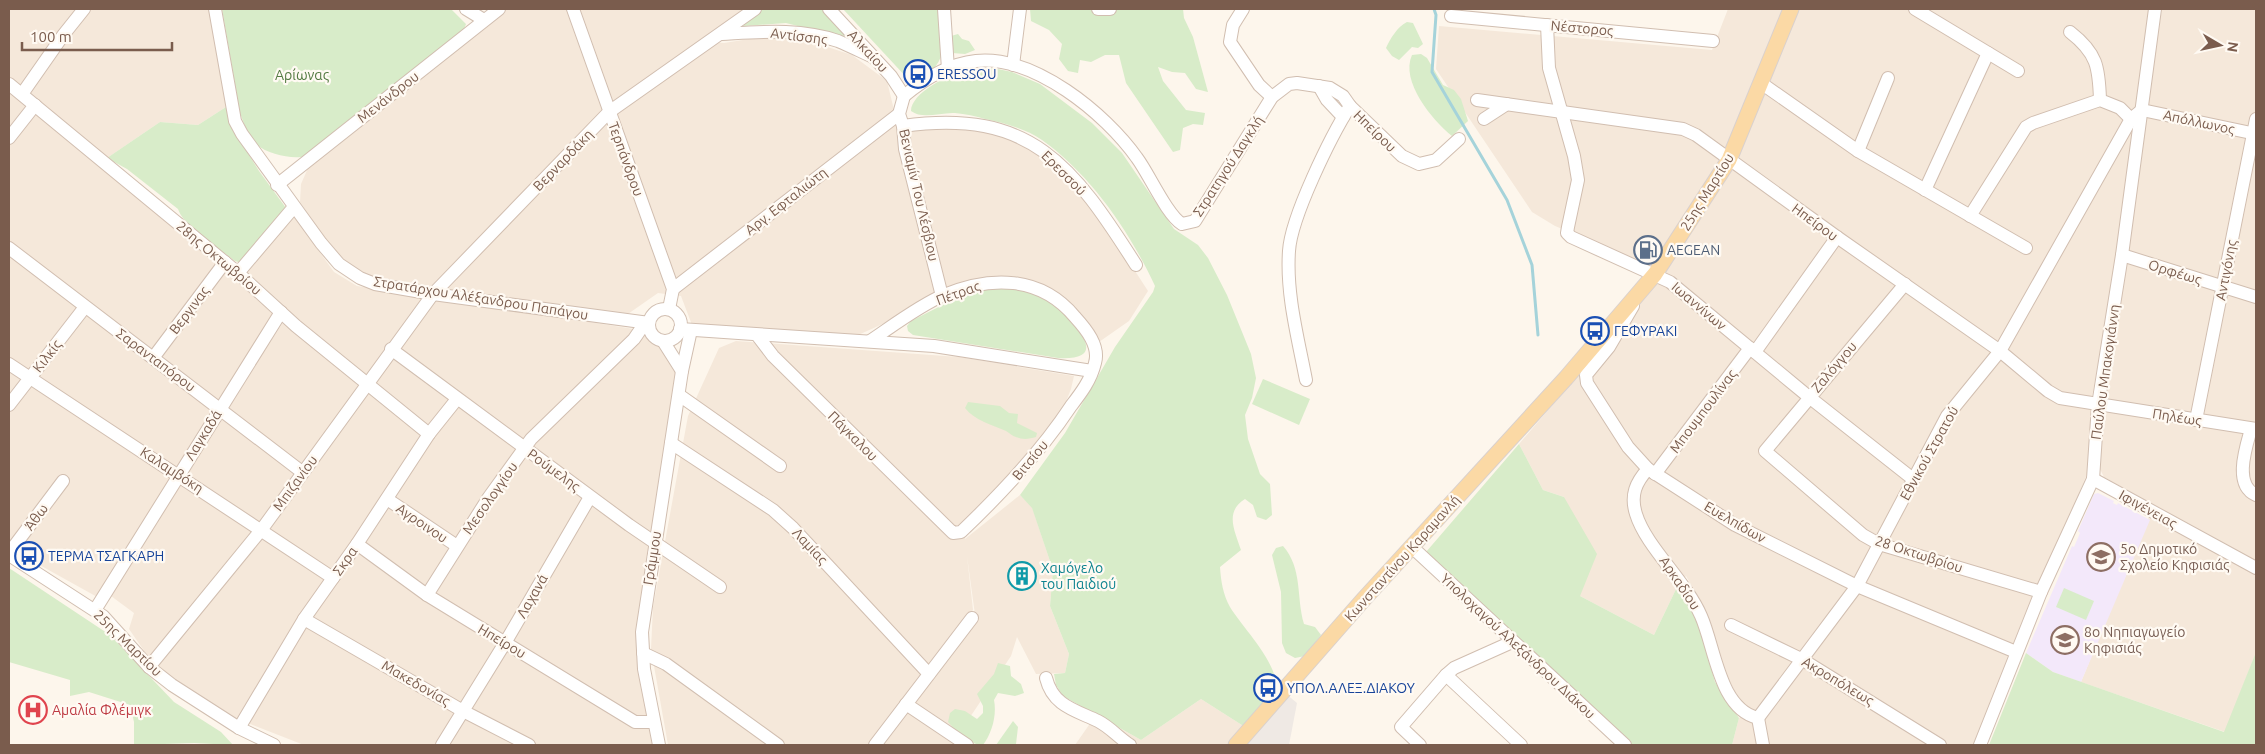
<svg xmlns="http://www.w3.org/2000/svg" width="2265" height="754" font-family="Ubuntu,sans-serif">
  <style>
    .residential { fill: #f5e8da }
    .industrial { fill: #efe9e4 }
    .education { fill: #f3e8fa }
    .green { fill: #d8ecc9 }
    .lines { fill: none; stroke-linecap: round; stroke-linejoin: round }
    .stream { stroke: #a5d3da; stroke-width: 3 }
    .minor-casing { stroke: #d1beb0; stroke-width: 14 }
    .major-casing { stroke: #dad1cd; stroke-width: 17 }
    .minor { stroke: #fff; stroke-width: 12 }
    .major { stroke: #fbd9a5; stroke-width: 15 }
    .labels { text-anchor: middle; stroke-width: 4.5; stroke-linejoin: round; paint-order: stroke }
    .street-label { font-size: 14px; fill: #7a5c4d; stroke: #fffaf3 }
    .transit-label { font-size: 14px; fill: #164399; stroke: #fffaf3; text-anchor: start }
    .park-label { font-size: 14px; fill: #537a41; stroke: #fffaf3 }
    .service-label { font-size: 14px; fill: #4e5e75; stroke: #fffaf3; text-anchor: start }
    .education-label { font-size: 14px; fill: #785e54; stroke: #fffaf3; text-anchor: start }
    .culture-label { font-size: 14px; fill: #0d838f; stroke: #fffaf3; text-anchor: start }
    .health-label { font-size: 14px; fill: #be3a42; stroke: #fffaf3; text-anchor: start }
  </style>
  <rect width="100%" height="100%" fill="#fdf6ec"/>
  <g class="residential">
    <polygon points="9,9 210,9 226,107 198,125 160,122 107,158 9,78"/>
    <polygon points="503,9 747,9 703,41 724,43 755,38 800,38 852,55 887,81 899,131 949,126 988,131 1036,151 1077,188 1113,237 1148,291 1129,321 1099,342 1040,285 1012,276 989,277 940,292 887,322 856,336 692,325 681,296 658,293 625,316 422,286 359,273 335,254 300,202 301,184 308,168"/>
    <polygon points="1728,9 1784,9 1721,160 1653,266 1555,226 1532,212 1436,69 1439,26 1712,50"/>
    <polygon points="1797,9 2151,9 2118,252 2092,397 2087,474 1975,745 1732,745 1739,718 1747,712 1725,674 1704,607 1686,576 1678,585 1654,635 1580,596 1564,497 1543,490 1519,444 1637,306 1733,169"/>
    <polygon points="2162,9 2256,9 2256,652 2225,732 2081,682 2154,505 2104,477 2100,469 2104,400"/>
    <polygon points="9,86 32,106 9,135"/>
    <polygon points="33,109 277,311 99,598 9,548 9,140"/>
    <polygon points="292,214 334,272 357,286 647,331 671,356 679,378 639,614 654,745 304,745 237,719 169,675 147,655 129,629 134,613 111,596 200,449 290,312 243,273"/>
    <polygon points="736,341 959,357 1074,376 1071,389 1061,414 964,530 965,539 1020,495 1032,507 1053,570 1050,606 1069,654 1065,673 1036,674 1017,637 1011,656 954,741 960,745 883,745 976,622 967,556 973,610 870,745 668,745 651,649 653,607 688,416 719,348"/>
    <polygon points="1201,699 1245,727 1230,745 1075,745 1096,715 1141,740"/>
  </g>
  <polygon class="industrial" points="1285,693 1297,703 1289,745 1242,745"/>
  <polygon class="education" points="2098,493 2114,501 2113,503 2117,505 2118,503 2150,520 2081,682 2053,672 2026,653 2072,546 2074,547 2080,533 2078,531 2094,494"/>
  <g class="green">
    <path d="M222,9H451L466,24L462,34L306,156C293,160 268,154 257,145C248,137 244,123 240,113Z"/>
    <polygon points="761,9 823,9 847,35 845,38 786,23 744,26 741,23"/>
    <path d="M843,9H940C942,33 950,55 930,72C922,78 917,79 908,79Z"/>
    <polygon points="1030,9 1183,9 1184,18 1193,37 1208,92 1196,89 1185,73 1172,72 1158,67 1163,81 1186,110 1205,113 1203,125 1193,124 1183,128 1180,150 1173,152 1126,83 1119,55 1105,55 1091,62 1080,60 1078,73 1068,71 1059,59 1062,44 1049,30 1031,21"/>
    <path d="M1407,22L1413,23L1423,44L1418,48L1412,47L1399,60L1392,56L1386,48C1390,39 1398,26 1407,22Z"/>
    <polygon points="958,34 962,39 969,41 975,50 965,54 952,53 951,36"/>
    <path d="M1421,54L1427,58L1443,85L1454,90L1461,99L1468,121L1452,136C1432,120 1400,81 1412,55Z"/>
    <path d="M993,68L1012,72L1040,84L1092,123L1122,153L1174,229L1198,245L1208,258L1227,295L1251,354L1256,378L1252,398L1245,415L1248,439L1260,474L1270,484L1272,515L1266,520L1257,517L1253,505L1245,499C1224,512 1235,531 1241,550L1220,567C1221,582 1223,594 1230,607C1243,629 1287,671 1274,697C1270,706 1252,720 1245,727L1201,699L1141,740L1063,696L1056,685L1054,674L1065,673L1069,654L1050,606L1053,570L1032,508L1020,495L1065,433L1115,347L1153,292L1155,286C1130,232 1091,175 1042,140C1026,129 1004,123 985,119C976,116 965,114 955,113C941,112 923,120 911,111C911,93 949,74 965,71C974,69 984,69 993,68Z"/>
    <path d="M226,107L238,137L259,171L286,208L241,263L235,261C220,249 183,226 178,209L127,169L107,158L160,122L198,125Z"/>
    <path d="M1010,287C1025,291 1044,295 1057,305C1062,309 1067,317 1072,322C1092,345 1094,360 1058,358L913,335L908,331L907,326L911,321L974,289Z"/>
    <polygon points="1263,379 1310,399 1299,425 1252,404"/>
    <path d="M968,402L1000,406L1009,413L1018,414L1017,423L1037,433L1036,437C1029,439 1023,440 1016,437C1012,436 1010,433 1006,431C992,425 974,420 965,408Z"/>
    <polygon points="1519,444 1543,490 1564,497 1597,554 1580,596 1654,635 1678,585 1700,627 1715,682 1739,718 1732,745 1630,745 1426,552"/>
    <path d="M1283,546C1303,569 1296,597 1304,624L1315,627L1321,635L1305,656L1295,658L1286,653L1282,643L1281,592L1272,555L1276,548Z"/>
    <polygon points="9,568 110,635 174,702 221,732 233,745 194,743 134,745 134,722 130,705 89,692 70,696 70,680 9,662"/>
    <polygon points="2064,588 2094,601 2086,620 2056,607"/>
    <polygon points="2256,652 2256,745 1989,745 2026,653 2053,672 2224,732"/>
    <path d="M998,663L1010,666L1011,676L1021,684L1024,693L1015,696L998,693L994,700C997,715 992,733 983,745C970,745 956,731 948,722L950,713L955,709L965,711L977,719L983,713V706L977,694L994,674Z"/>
    <polygon points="1013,721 1018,727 1016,744 996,745"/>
  </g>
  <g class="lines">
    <polyline class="stream" points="1434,9 1436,15 1432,72 1507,200 1532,265 1538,335"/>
    <defs>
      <g id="minor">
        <polyline points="215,9 235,121 242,134 321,243 339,264 360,278 375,284 433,294 649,323"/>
        <polyline points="466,9 484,20"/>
        <polyline points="573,9 673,289 669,309"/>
        <polyline points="829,9 891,76 904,96"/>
        <polyline points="944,9 948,69"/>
        <polyline points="1098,9 1110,9"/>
        <polyline points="1243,9 1233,25 1230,42 1259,85 1272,97"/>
        <polyline points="1915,9 2018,71"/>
        <polyline points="1451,16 1713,41"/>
        <polyline points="1547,25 1549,68 1574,156 1578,180 1568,227 1567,233 1571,237 1670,282 1809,397 1913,479"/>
        <path d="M2070,32C2097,53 2099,67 2100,100"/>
        <path d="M722,34C760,32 800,28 838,41C850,46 862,52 873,57"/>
        <polyline points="1013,65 1020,9"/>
        <polyline points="1761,83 1858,151 2026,248"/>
        <polyline points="9,84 238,273 296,326 429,434"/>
        <polyline points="1319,86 1327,100 1343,117"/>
        <polyline points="22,94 64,34 84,9"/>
        <path d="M904,96C924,79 949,64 976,61C1034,55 1105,113 1137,158C1149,174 1167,215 1182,224L1195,221L1272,97L1289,84L1297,83L1330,88L1343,96L1350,106L1402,156L1419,164L1436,160L1459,139"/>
        <polyline points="904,96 899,114 903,126 905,149 942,296"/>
        <polyline points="1477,100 1683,129 1696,135 1837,237 2000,351 2048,391 2060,398 2256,429"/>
        <polyline points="1484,119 1507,104"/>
        <path d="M903,126C1031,108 1073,166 1136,265"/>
        <polyline points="9,138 35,105"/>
        <polyline points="1858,151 1888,78"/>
        <polyline points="277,185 499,9"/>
        <polyline points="1925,190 1988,53"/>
        <polyline points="1970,216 2026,127 2033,123 2100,100 2120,108 2131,119"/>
        <polyline points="9,248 302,472"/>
        <polyline points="2122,255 2256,297"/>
        <polyline points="238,273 294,207"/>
        <polyline points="1905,284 1765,451 1863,535 1879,544 2041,592"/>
        <polyline points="673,289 899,114"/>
        <polyline points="1633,306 1609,347 1586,375 1587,383 1628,447 1648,469 1735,525 1857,586 2016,652"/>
        <circle cx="665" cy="325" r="16"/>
        <polyline points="680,329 934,346 1092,371"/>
        <path d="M757,335L773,356L953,533L961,532C1002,493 1040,453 1071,406C1081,393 1091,380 1095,363C1100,346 1086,329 1075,317C1040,275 990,276 944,295C920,305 891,327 870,341"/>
        <polyline points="663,341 682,371"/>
        <polyline points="391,349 629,525 720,587"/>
        <polyline points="1755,352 1837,237"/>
        <polyline points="153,358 225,262"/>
        <polyline points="9,364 333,578"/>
        <path d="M1306,380C1298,338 1286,294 1289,251C1291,217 1331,136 1350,106"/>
        <polyline points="679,395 780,466"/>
        <polyline points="9,405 85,307"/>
        <polyline points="2196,420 2256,119"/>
        <path d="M2251,429C2246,447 2233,485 2256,495"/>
        <polyline points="671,443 773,510 793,528 929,674"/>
        <path d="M1648,469C1636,482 1630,495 1636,514C1646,547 1686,581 1701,616C1715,647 1719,709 1758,718"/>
        <polyline points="1655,474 1750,348"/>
        <polyline points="2093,479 2256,568"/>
        <polyline points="387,499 457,546"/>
        <polyline points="357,544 427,595 635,722 654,722"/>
        <polyline points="1412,547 1625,745"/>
        <polyline points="9,553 63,481"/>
        <polyline points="9,555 103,616 149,667 172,685 239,728 274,745"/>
        <polyline points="427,595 489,497 531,439 634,339 645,323"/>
        <polyline points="95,610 281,312"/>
        <polyline points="304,619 463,711 529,745"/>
        <polyline points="1731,625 1803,660 1940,745"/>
        <polyline points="643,653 666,664 778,745"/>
        <polyline points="149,667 262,529 433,294 609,112 755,9"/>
        <polyline points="1446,675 1521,745"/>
        <path d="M1046,678C1053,706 1075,710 1098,721C1110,727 1119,738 1130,745"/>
        <polyline points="906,704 967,745"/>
        <polyline points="1758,718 1857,586 1947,416 2000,351 2131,119 2142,110 2256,134"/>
        <polyline points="1758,718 1763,745"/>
        <polyline points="239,728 304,619 357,544 429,434 457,399"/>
        <polyline points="442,745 505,643 590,497"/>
        <polyline points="659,745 644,669 642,632 682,371 691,330"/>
        <polyline points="875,745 972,618"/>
        <polyline points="1420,745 1401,727 1446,675 1454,668 1512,642"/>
        <polyline points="1980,745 2041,592 2093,479 2098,405 2122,255 2155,9"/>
      </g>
      <polyline id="major" points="1236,745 1363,600 1566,378 1655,274 1729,160 1791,9"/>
    </defs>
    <use href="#minor" class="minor-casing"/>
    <use href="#major" class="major-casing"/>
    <use href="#minor" class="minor"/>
    <use href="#major" class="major"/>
  </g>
  <defs>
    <symbol id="bus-ring" viewBox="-11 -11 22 22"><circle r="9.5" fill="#fffaf3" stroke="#1a4fb4" stroke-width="1.5"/><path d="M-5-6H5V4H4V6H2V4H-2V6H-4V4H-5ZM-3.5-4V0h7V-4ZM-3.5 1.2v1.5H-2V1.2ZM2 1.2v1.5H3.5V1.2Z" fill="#1a4fb4"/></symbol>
    <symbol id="fuel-ring" viewBox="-11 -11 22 22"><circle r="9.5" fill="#fffaf3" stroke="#5c6f8a" stroke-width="1.5"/><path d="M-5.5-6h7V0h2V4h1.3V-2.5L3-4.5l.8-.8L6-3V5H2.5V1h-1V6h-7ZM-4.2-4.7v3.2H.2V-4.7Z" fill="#5c6f8a"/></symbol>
    <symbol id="school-ring" viewBox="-11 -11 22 22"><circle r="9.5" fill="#fffaf3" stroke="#8d6e63" stroke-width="1.5"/><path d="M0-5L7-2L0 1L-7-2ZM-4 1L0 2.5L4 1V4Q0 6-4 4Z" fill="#8d6e63"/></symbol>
    <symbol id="building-ring" viewBox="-11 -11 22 22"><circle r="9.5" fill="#fffaf3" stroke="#0f9aa8" stroke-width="1.5"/><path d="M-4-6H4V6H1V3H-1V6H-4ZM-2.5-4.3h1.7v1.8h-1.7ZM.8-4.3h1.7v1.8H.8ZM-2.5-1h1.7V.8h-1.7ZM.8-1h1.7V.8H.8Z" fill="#0f9aa8"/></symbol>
    <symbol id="hospital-ring" viewBox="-11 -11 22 22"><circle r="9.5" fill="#fffaf3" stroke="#e0444e" stroke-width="1.5"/><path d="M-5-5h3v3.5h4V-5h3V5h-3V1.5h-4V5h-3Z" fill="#e0444e"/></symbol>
  </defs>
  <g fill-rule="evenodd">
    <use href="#bus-ring" x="902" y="58" width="32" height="32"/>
    <use href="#fuel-ring" x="1632" y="234" width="32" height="32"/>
    <use href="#bus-ring" x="1579" y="315" width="32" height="32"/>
    <use href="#bus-ring" x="13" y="540" width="32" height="32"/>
    <use href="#school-ring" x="2085" y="541" width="32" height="32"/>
    <use href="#building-ring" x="1006" y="560" width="32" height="32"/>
    <use href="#school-ring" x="2049" y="624" width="32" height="32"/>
    <use href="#bus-ring" x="1252" y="672" width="32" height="32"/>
    <use href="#hospital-ring" x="17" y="694" width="32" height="32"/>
  </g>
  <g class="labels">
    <g class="street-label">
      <text transform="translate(1582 28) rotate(5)" y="5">Νέστορος</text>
      <text transform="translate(799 36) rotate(7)" y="5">Αντίσσης</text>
      <text transform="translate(868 51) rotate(47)" y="5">Αλκαίου</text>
      <text transform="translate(388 97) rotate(-38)" y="5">Μενάνδρου</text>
      <text transform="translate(2199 122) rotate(12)" y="5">Απόλλωνος</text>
      <text transform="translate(1375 131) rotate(44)" y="5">Ηπείρου</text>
      <text transform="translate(626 159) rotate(70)" y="5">Τερπάνδρου</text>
      <text transform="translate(563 160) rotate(-46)" y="5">Βερναρδάκη</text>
      <text transform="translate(1228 166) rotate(-57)" y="5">Στρατηγού Δαγκλή</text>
      <text transform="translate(1064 173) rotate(45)" y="5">Ερεσσού</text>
      <text transform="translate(1707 192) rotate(-58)" y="5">25ης Μαρτίου</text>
      <text transform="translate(919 195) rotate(77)" y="5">Βενιαμίν Του Λέσβιου</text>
      <text transform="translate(786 201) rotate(-38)" y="5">Αργ. Εφταλιώτη</text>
      <text transform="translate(1815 222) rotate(36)" y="5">Ηπείρου</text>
      <text transform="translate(219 258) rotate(40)" y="5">28ης Οκτωβρίου</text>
      <text transform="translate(2226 270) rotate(-79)" y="5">Αντιγόνης</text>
      <text transform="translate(2175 272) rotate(17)" y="5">Ορφέως</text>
      <text transform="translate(958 293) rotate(-20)" y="5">Πέτρας</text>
      <text transform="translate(481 298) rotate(9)" y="5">Στρατάρχου Αλέξανδρου Παπάγου</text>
      <text transform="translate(1699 306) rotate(40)" y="5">Ιωαννίνων</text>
      <text transform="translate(189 310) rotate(-53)" y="5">Bεργινας</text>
      <text transform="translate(47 356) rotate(-52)" y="5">Κιλκίς</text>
      <text transform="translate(156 360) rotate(37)" y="5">Σαρανταπόρου</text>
      <text transform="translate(1834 367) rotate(-50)" y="5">Ζαλόγγου</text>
      <text transform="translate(2105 372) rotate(-82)" y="5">Παύλου Μπακογιάννη</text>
      <text transform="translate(1703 411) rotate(-53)" y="5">Μπουμπουλίνας</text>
      <text transform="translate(2177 417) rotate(9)" y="5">Πηλέως</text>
      <text transform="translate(203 435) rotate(-58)" y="5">Λαγκαδά</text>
      <text transform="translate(853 436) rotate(45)" y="5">Πάγκαλου</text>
      <text transform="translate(1929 453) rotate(-61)" y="5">Εθνικού Στρατού</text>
      <text transform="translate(1030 460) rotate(-50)" y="5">Βιτσίου</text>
      <text transform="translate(172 470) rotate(33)" y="5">Καλαμβόκη</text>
      <text transform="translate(554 470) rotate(36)" y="5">Ρούμελης</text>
      <text transform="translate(295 483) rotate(-54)" y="5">Μπιζανίου</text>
      <text transform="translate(490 498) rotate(-55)" y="5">Μεσολογγίου</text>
      <text transform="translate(2148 509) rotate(29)" y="5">Ιφιγένειας</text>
      <text transform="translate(36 517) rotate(-53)" y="5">Άθω</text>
      <text transform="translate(1735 522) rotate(30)" y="5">Ευελπίδων</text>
      <text transform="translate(422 523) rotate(34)" y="5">Αγροινου</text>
      <text transform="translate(810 546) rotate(47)" y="5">Λαμίας</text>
      <text transform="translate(1919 554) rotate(18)" y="5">28 Οκτωβρίου</text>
      <text transform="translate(652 558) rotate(-81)" y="5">Γράμμου</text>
      <text transform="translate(1402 558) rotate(-48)" y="5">Κωνσταντίνου Καραμανλή</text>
      <text transform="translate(345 561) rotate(-55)" y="5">Σκρα</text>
      <text transform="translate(1680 583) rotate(56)" y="5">Αρκαδίου</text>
      <text transform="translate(532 596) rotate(-60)" y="5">Λαχανά</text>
      <text transform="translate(502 641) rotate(31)" y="5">Ηπείρου</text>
      <text transform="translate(128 643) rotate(44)" y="5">25ης Μαρτίου</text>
      <text transform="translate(1518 646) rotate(43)" y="5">Υπολοχαγού Αλεξάνδρου Διάκου</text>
      <text transform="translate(1838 681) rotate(31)" y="5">Ακροπόλεως</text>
      <text transform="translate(416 683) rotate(30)" y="5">Μακεδονίας</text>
    </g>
    <g class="transit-label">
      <text x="937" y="79">ERESSOU</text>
      <text x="1614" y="336">ΓΕΦΥΡΑΚΙ</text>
      <text x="48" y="561">ΤΕΡΜΑ ΤΣΑΓΚΑΡΗ</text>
      <text x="1287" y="693">ΥΠΟΛ.ΑΛΕΞ.ΔΙΑΚΟΥ</text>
    </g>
    <g class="park-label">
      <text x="302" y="80">Αρίωνας</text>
    </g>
    <g class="service-label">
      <text x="1667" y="255">AEGEAN</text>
    </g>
    <g class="education-label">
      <text x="2120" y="554">5ο Δημοτικό<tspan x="2120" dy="16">Σχολείο Κηφισιάς</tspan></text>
      <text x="2084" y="637">8ο Νηπιαγωγείο<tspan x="2084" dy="16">Κηφισιάς</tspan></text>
    </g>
    <g class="culture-label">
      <text x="1041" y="573">Χαμόγελο<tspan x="1041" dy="16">του Παιδιού</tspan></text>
    </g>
    <g class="health-label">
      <text x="52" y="715">Αμαλία Φλέμιγκ</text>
    </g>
  </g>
  <rect width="2265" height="754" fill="none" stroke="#7a5c4d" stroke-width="20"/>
  <g transform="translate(2220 45) rotate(99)" stroke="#fffaf3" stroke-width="4" paint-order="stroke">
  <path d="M0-4L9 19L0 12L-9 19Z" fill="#7a5c4d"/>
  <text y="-8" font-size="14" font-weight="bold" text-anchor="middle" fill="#7a5c4d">N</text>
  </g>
  <path d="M22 42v8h150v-8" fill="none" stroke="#7a5c4d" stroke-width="2.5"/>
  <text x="30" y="42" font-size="15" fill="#7a5c4d" stroke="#fffaf3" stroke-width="4" paint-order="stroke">100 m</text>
</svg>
